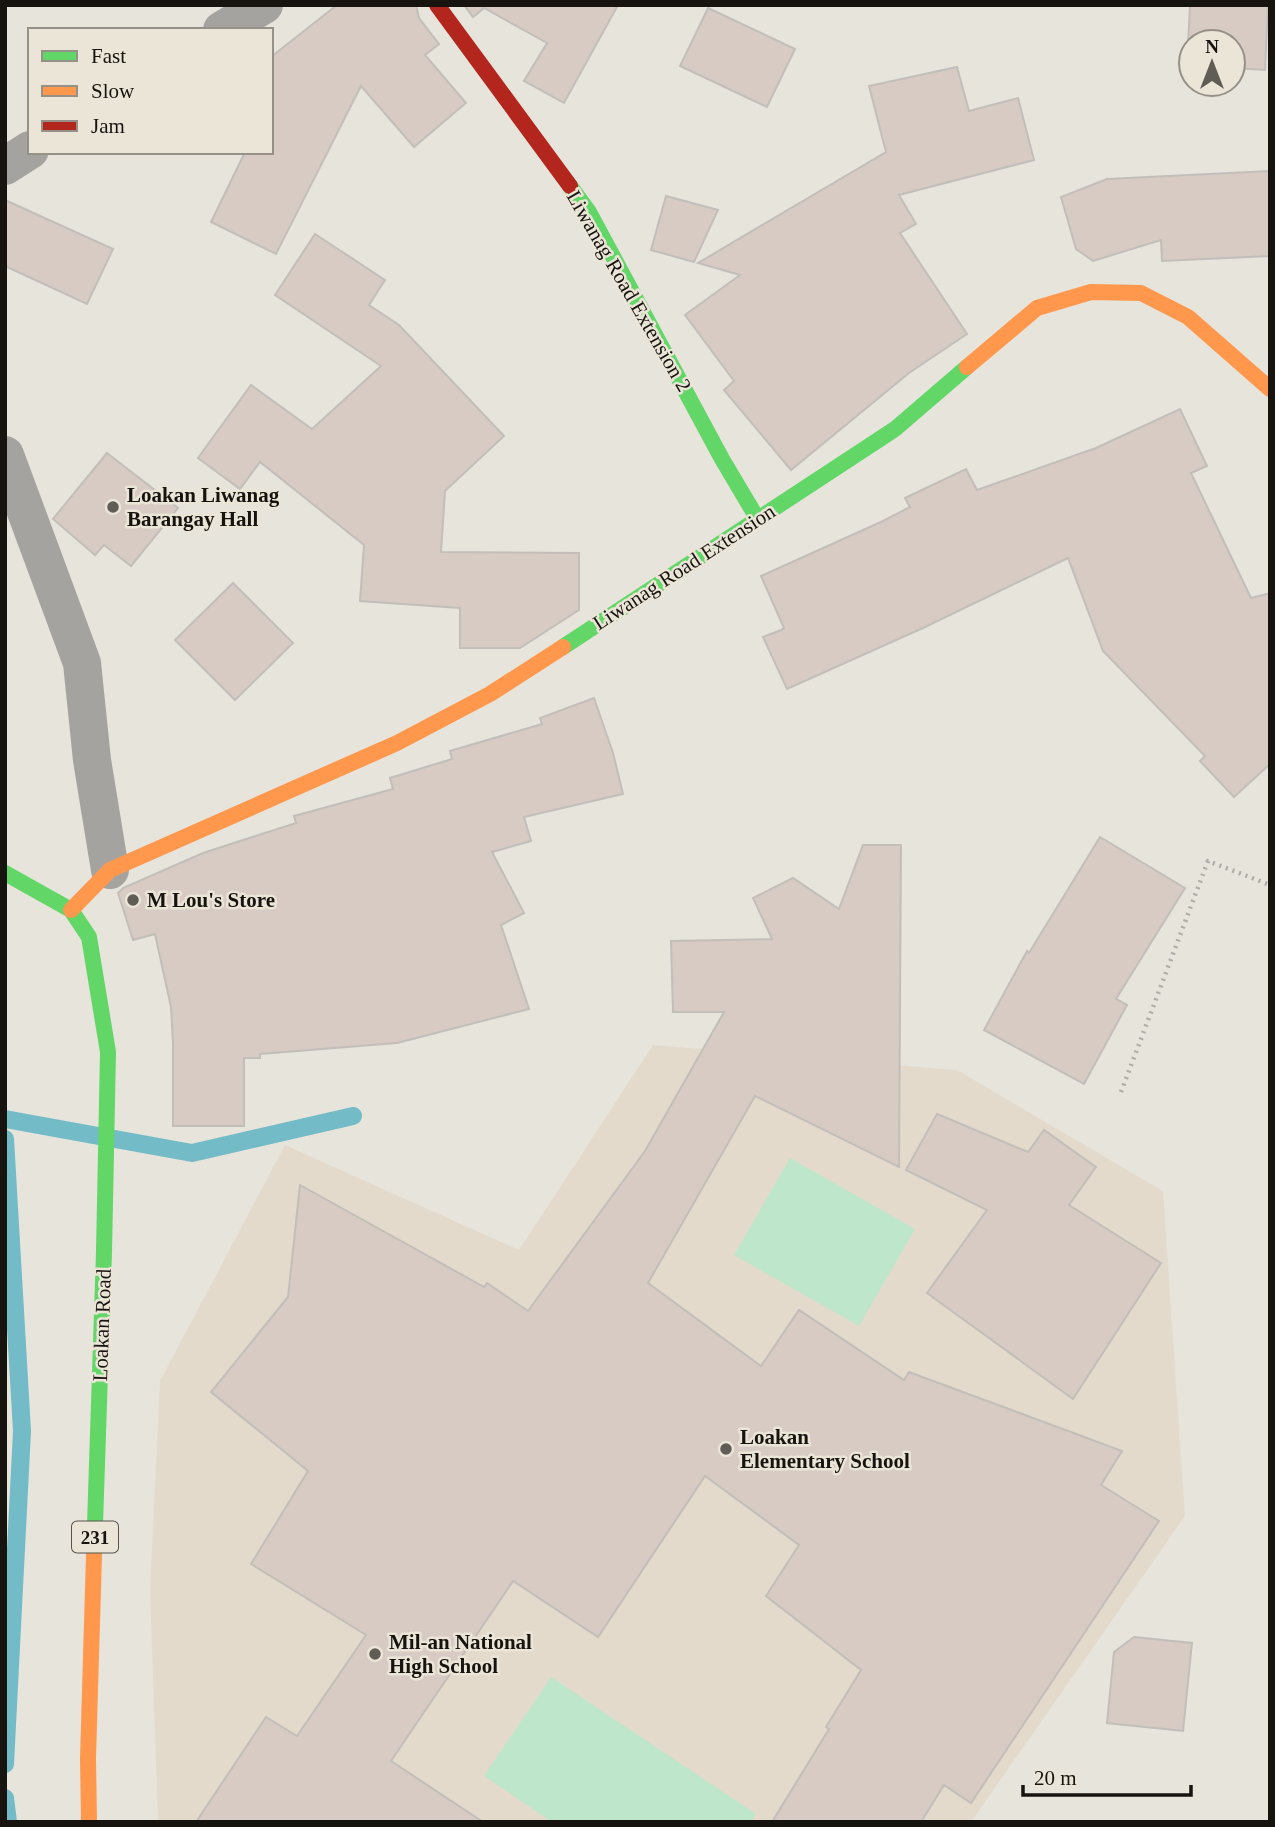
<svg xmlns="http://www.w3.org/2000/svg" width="1275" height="1827" font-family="Georgia,serif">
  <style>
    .education { fill: #e4dacc }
    .green { fill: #bee6ca }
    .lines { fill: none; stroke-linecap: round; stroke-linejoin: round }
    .stream { stroke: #73bbc6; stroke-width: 18 }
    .building { fill: #d7cbc4; stroke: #c2beba; stroke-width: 2 }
    .path { stroke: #aeaca8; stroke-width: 4.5; stroke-dasharray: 2 5; stroke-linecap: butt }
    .street { stroke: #a5a3a0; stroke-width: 38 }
    .fast { stroke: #63d668; stroke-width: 16 }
    .slow { stroke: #ff974d; stroke-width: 16 }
    .jam { stroke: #b3261e; stroke-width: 16 }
    .poi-dot { fill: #605d57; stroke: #ebe5d8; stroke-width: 2.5 }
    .labels { text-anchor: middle; stroke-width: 5; stroke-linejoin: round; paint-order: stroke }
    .shield { fill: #ebe5d8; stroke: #57534c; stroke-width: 2 }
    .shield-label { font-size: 19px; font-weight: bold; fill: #171410 }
    .street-label { font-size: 21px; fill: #171410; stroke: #ebe5d8 }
    .poi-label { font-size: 21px; font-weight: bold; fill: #171410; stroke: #ebe5d8; text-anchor: start }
  </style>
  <rect width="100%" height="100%" fill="#e7e4dc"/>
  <polygon class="education" points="653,1045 957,1070 1163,1191 1185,1516 971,1822 158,1822 150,1589 160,1381 285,1145 519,1250"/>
  <g class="green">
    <polygon points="790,1158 915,1229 859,1326 734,1255"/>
    <polygon points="551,1677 756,1814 751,1822 552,1822 484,1776"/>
  </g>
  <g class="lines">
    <g class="stream">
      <polyline points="5,1119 192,1153 353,1116"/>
      <polyline points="5,1139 22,1431 5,1764"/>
      <polyline points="5,1798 8,1822"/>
    </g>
  </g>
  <g class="building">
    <polygon points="337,5 416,5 419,18 439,44 425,55 466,103 414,147 361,86 276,254 211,222 245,152 271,152 271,57"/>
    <polygon points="464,5 618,5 564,103 524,81 547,43 484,8 473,17"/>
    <polygon points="1190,5 1268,5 1265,70 1233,68 1233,42 1191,42 1191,66 1187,66"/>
    <polygon points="708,8 795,49 767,107 680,66"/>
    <polygon points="957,67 969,111 1018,98 1034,160 899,195 916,224 900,233 967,334 909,373 791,470 724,390 734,381 685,315 740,275 698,263 886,152 869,86"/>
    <polygon points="1270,171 1270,256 1162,261 1161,240 1093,261 1076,249 1061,197 1107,179"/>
    <polygon points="666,196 718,210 694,262 651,250"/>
    <polygon points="5,200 113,249 87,304 5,266"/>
    <polygon points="315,234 385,280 369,305 399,325 504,436 445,491 441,552 579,553 579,610 520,648 460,648 460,608 360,601 364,545 260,462 240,489 198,458 251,385 312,429 381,366 275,295"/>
    <polygon points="1180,409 1207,466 1191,473 1251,598 1270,593 1270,764 1234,797 1200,761 1205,756 1103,651 1068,558 923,628 787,689 763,637 781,630 784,628 761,576 883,521 910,507 905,498 966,469 977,490 1096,448"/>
    <polygon points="107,453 178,508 131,566 104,545 95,555 53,519"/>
    <polygon points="233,583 293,643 235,700 175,640"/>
    <polygon points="594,698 613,753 623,794 524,817 531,841 492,852 524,913 501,925 529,1009 397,1043 260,1054 260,1058 244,1058 244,1126 173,1126 173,1044 171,1007 155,934 133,940 118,893 123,888 203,853 296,823 294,816 393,789 390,778 452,759 450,751 542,724 540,718"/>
    <polygon points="1100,837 1185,888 1116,999 1127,1005 1084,1084 984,1030 1027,951 1029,953"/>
    <polygon points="863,845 901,845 899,1167 755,1096 648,1283 761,1366 799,1310 904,1380 909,1372 1122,1451 1101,1485 1159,1521 971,1803 944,1785 921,1822 772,1822 829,1729 826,1727 861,1670 766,1596 799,1545 705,1476 598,1637 513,1581 391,1761 483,1822 196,1822 266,1717 297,1736 366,1635 251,1564 308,1471 211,1392 288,1297 300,1185 484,1287 487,1283 528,1311 645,1151 724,1012 673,1012 671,941 772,939 753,898 793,878 839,909"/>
    <polygon points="937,1114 1028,1152 1044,1130 1096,1167 1069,1205 1161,1263 1073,1399 927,1293 987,1210 906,1170"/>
    <polygon points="1134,1637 1192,1643 1183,1731 1107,1723 1114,1652"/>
  </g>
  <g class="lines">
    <polyline class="path" points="1121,1092 1208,861 1270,885"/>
    <g class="street">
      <polyline points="222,30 264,5"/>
      <polyline points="5,166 30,150"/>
      <polyline points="5,455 82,663 92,760 110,870"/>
    </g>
    <g class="fast">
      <polyline points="570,186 589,212 722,459 757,518"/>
      <polyline points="563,647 895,429 967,367"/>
      <polyline points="5,873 71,910 89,937 108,1052 104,1252 94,1555"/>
    </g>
    <g class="slow">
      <polyline points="967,367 1037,308 1091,292 1141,293 1188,317 1270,389"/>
      <polyline points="71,910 110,870 397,743 490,694 563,647"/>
      <polyline points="89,1822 88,1758 94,1555"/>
    </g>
    <polyline class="jam" points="437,5 570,186"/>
  </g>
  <g class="poi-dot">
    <circle cx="113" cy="507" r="7"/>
    <circle cx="133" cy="900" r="7"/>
    <circle cx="726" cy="1449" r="7"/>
    <circle cx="375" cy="1654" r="7"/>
  </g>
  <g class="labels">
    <rect class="shield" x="72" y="1521.5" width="46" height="31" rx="5"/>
    <g class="shield-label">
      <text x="95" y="1544">231</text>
    </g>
    <g class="street-label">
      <text transform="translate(629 291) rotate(60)" y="7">Liwanag Road Extension 2</text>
      <text transform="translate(684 567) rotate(-33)" y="7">Liwanag Road Extension</text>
      <text transform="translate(102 1325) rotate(-88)" y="7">Loakan Road</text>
    </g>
    <g class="poi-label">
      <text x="127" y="502">Loakan Liwanag<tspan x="127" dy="24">Barangay Hall</tspan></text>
      <text x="147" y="907">M Lou's Store</text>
      <text x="740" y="1444">Loakan<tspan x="740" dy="24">Elementary School</tspan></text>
      <text x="389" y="1649">Mil-an National<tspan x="389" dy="24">High School</tspan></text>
    </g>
  </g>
  <rect width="1275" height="1827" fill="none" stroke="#171410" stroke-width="14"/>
  <rect x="28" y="28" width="245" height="126" fill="#ebe5d8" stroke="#969188" stroke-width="2"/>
  <rect x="42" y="51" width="35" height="10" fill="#63d668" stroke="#969188" stroke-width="2"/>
  <text x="91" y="63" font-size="21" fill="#171410">Fast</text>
  <rect x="42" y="86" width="35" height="10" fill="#ff974d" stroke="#969188" stroke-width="2"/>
  <text x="91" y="98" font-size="21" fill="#171410">Slow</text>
  <rect x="42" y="121" width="35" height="10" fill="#b3261e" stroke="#969188" stroke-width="2"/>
  <text x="91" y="133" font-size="21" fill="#171410">Jam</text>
  <g transform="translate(1212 63)"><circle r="33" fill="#ebe5d8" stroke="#969188" stroke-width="2"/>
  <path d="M0-5L12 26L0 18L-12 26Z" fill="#605d57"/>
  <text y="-10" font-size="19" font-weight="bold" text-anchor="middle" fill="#171410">N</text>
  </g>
  <path d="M1023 1785v10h168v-10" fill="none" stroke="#171410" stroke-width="3.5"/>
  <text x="1034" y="1785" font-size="21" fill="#171410" stroke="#ebe5d8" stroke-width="5" paint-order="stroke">20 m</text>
</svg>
